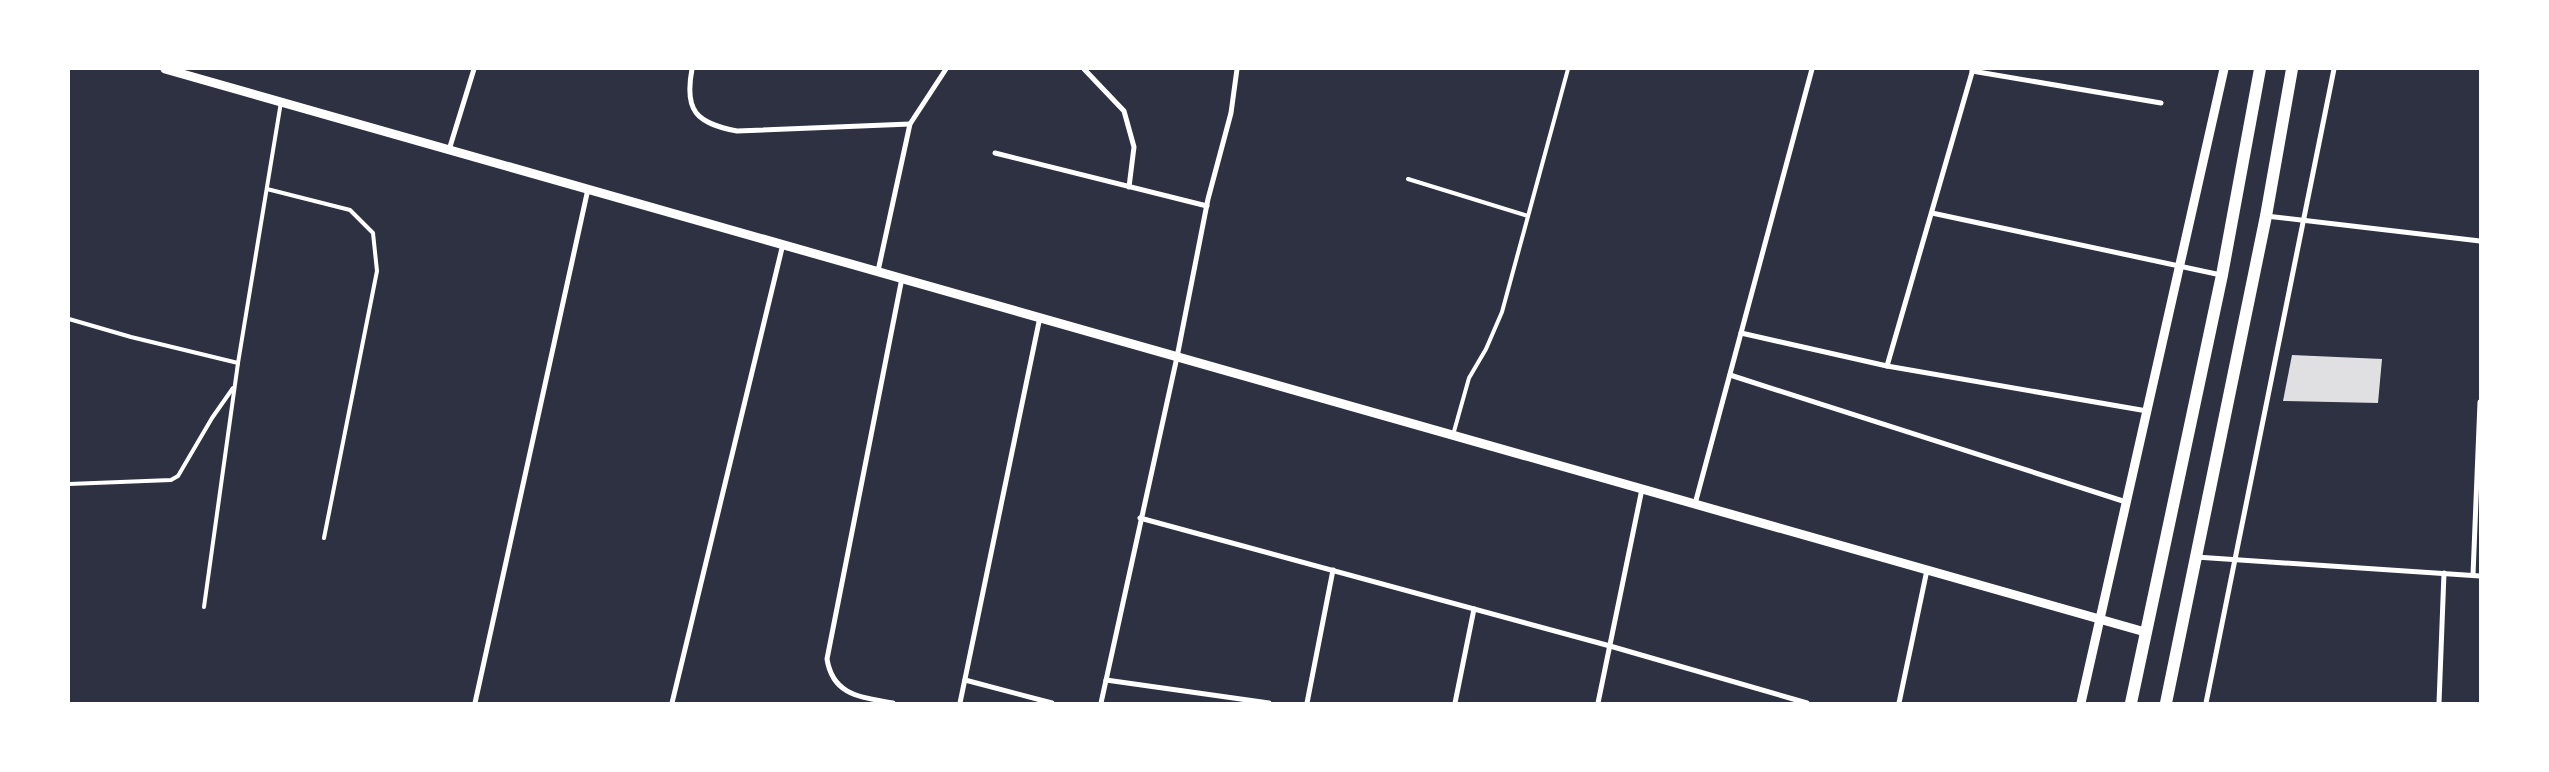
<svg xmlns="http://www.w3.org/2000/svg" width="2549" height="772" font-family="Manrope,sans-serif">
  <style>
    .building { fill: #e0e0e3 }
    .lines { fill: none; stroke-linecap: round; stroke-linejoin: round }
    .service { stroke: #fff; stroke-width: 4 }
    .minor { stroke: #fff; stroke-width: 5 }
    .tertiary { stroke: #fff; stroke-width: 9 }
    .primary { stroke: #fff; stroke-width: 12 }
  </style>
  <rect width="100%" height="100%" fill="#2d3142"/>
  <polygon class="building" points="2292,355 2382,359 2378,403 2283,401"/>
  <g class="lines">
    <g class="service">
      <polyline points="1408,179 1528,216"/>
      <polyline points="267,189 350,210 373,233 377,271 324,538"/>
      <polyline points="69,319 131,337 238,363"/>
      <polyline points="1453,435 1469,378 1486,349 1502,312 1568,69"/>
      <polyline points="69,484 171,480 178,476 212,418 233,388"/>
      <polyline points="204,607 238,363 281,102"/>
    </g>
    <g class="minor">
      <path d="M692,69C684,111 696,123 737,131L910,124"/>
      <polyline points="1084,69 1124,111 1134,147 1129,187"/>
      <polyline points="1972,71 2161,103"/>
      <polyline points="449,150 474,69"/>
      <polyline points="995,153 1207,206"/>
      <polyline points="1932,213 2221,275"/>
      <polyline points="2266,216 2480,241"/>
      <polyline points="878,271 910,124 946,69"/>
      <polyline points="1741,333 1887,366 2147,411"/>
      <polyline points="1887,366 1973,69"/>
      <polyline points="1730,375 2126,502"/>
      <polyline points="1695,504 1812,69"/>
      <polyline points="1140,518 1610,646 1807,703"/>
      <polyline points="2196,557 2480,576"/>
      <polyline points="2473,575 2480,402"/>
      <polyline points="965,680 1052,703"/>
      <polyline points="1106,680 1269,703"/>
      <polyline points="475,703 588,189"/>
      <polyline points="672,703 783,244"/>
      <path d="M893,703C861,697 833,696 827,659L902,278"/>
      <polyline points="960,703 1040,317"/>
      <polyline points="1101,703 1177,357 1208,199 1231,113 1237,69"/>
      <polyline points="1307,703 1333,570"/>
      <polyline points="1455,703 1474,609"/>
      <polyline points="1598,703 1642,489"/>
      <polyline points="1899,703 1927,570"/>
      <polyline points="2206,703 2334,69"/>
      <polyline points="2439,703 2444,573"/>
    </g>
    <g class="tertiary">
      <polyline points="165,69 2145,632"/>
      <polyline points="2081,703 2224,69"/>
    </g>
    <g class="primary">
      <polyline points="2131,703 2222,275 2260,69"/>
      <polyline points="2166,703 2266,216 2292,69"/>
    </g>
  </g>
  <rect width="2549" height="772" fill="none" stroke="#ffffff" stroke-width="140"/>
</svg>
